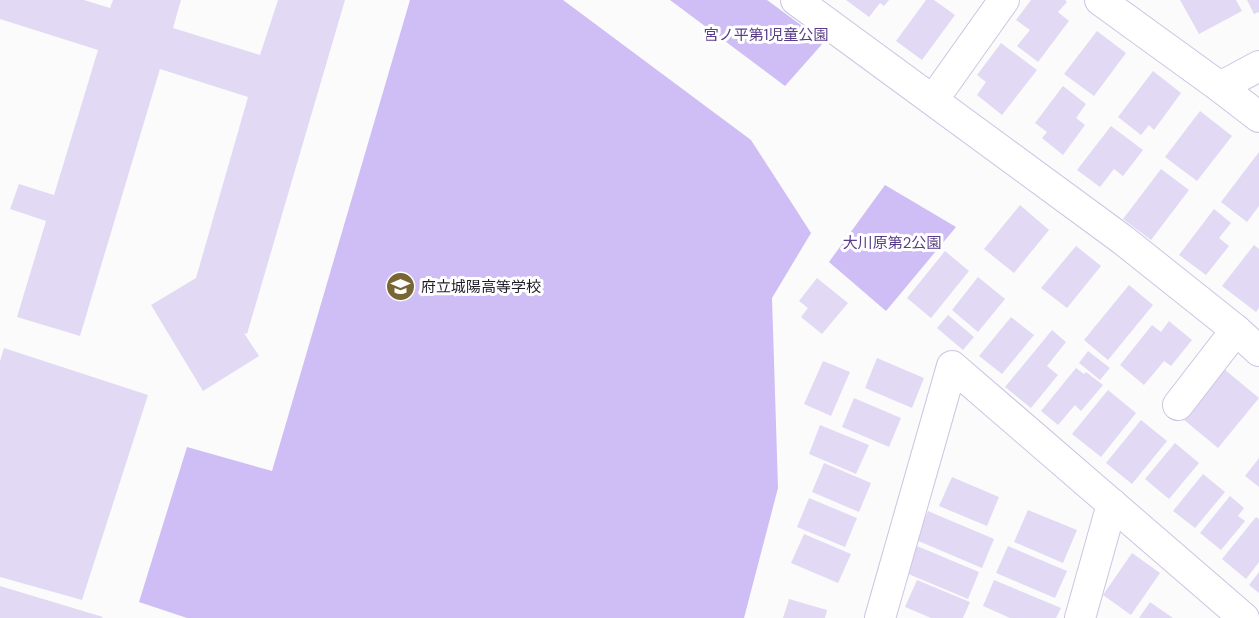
<svg xmlns="http://www.w3.org/2000/svg" width="1259" height="618" font-family="'DM Sans','Noto Sans JP',sans-serif">
  <style>
    .green { fill: #cfbdf5 }
    .building { fill: #e2daf5 }
    .lines { fill: none; stroke-linecap: round; stroke-linejoin: round }
    .street-casing { stroke: #cdc4e3; stroke-width: 32 }
    .street { stroke: #fff; stroke-width: 30 }
    .labels { text-anchor: middle; stroke-width: 6; stroke-linejoin: round; paint-order: stroke }
    .park-label { font-size: 15px; fill: #5a3d89; stroke: #fff }
    .poi-label { font-size: 15px; fill: #1f1c27; stroke: #fff; text-anchor: start }
  </style>
  <rect width="100%" height="100%" fill="#fbfbfb"/>
  <g class="green">
    <polygon points="410,0 563,0 751,140 811,233 772,298 778,488 744,618 187,618 139,602 187,447 272,471"/>
    <polygon points="670,0 767,0 824,42 785,86"/>
    <polygon points="885,185 956,227 886,311 829,262"/>
  </g>
  <g class="building">
    <polygon points="0,0 84,0 110,8 113,0 181,0 173,28 260,55 278,0 345,0 247,334 244,333 259,356 203,391 151,305 196,278 248,97 160,69 80,336 17,317 46,221 10,209 19,184 54,195 98,50 0,19"/>
    <polygon points="846,0 889,0 884,6 880,3 869,17"/>
    <polygon points="926,0 934,0 955,15 922,60 896,41"/>
    <polygon points="1031,0 1065,0 1067,2 1058,12 1069,21 1038,62 1017,46 1030,30 1016,20"/>
    <polygon points="1180,0 1236,0 1242,11 1199,34"/>
    <polygon points="1247,0 1259,0 1259,12 1254,14"/>
    <polygon points="1097,31 1126,53 1094,96 1064,74"/>
    <polygon points="1001,43 1037,70 1002,115 977,95 986,82 977,75"/>
    <polygon points="1153,71 1181,93 1154,130 1149,125 1141,135 1118,117"/>
    <polygon points="1063,86 1086,104 1076,118 1085,125 1063,155 1042,138 1047,132 1035,123"/>
    <polygon points="1200,111 1232,136 1197,181 1165,157"/>
    <polygon points="1111,126 1143,150 1123,176 1114,169 1100,187 1077,170"/>
    <polygon points="1259,152 1259,206 1247,222 1221,202"/>
    <polygon points="1161,169 1189,190 1151,240 1123,219"/>
    <polygon points="1020,205 1049,230 1014,273 984,249"/>
    <polygon points="1214,209 1231,223 1219,238 1229,246 1206,275 1179,255"/>
    <polygon points="1254,245 1259,249 1259,308 1256,312 1222,286"/>
    <polygon points="1076,246 1101,266 1067,308 1041,288"/>
    <polygon points="945,251 969,271 931,318 907,298"/>
    <polygon points="978,277 1005,299 978,332 952,310"/>
    <polygon points="817,278 848,303 822,334 801,317 808,308 799,301"/>
    <polygon points="1129,285 1153,305 1108,360 1084,340"/>
    <polygon points="948,315 974,337 963,350 937,328"/>
    <polygon points="1011,317 1034,335 1002,374 979,356"/>
    <polygon points="1169,321 1192,340 1171,366 1164,361 1144,385 1120,365 1152,325 1161,332"/>
    <polygon points="1052,330 1066,342 1047,366 1058,375 1031,408 1005,387"/>
    <polygon points="4,348 148,395 82,600 0,577 0,361"/>
    <polygon points="1088,351 1110,368 1100,380 1079,363"/>
    <polygon points="877,358 924,378 912,408 865,388"/>
    <polygon points="823,361 850,372 831,416 804,404"/>
    <polygon points="1076,368 1084,374 1086,372 1103,385 1081,411 1075,405 1058,425 1041,411"/>
    <polygon points="1224,369 1259,398 1218,448 1183,419"/>
    <polygon points="1108,390 1136,413 1101,457 1072,434"/>
    <polygon points="854,398 901,418 889,447 842,427"/>
    <polygon points="1141,420 1167,441 1132,484 1106,463"/>
    <polygon points="820,425 869,445 856,474 809,454"/>
    <polygon points="1175,443 1199,463 1169,499 1145,479"/>
    <polygon points="1259,458 1259,487 1245,476"/>
    <polygon points="824,463 871,483 859,512 812,492"/>
    <polygon points="1203,474 1225,492 1195,528 1173,511"/>
    <polygon points="952,477 999,497 987,526 939,506"/>
    <polygon points="1230,496 1244,508 1238,516 1245,521 1221,550 1200,533"/>
    <polygon points="809,498 857,518 845,547 797,527"/>
    <polygon points="1028,510 1077,530 1063,563 1014,542"/>
    <polygon points="928,511 994,539 982,568 916,540"/>
    <polygon points="1256,517 1259,519 1259,562 1246,579 1222,559"/>
    <polygon points="804,534 851,554 838,583 791,563"/>
    <polygon points="917,546 979,572 968,599 906,573"/>
    <polygon points="1008,546 1067,571 1055,598 996,573"/>
    <polygon points="1132,553 1160,573 1131,615 1103,595"/>
    <polygon points="1259,572 1259,593 1249,585"/>
    <polygon points="917,580 970,602 963,618 931,618 905,607"/>
    <polygon points="994,580 1061,608 1056,618 1010,618 983,606"/>
    <polygon points="0,586 103,617 102,618 0,618"/>
    <polygon points="789,599 827,610 825,618 783,618"/>
    <polygon points="1150,602 1173,618 1139,618"/>
  </g>
  <g class="lines">
    <defs>
      <g id="street">
        <polyline points="796,0 1123,240 1236,330 1259,351"/>
        <polyline points="1100,0 1220,87 1259,117"/>
        <polyline points="1220,87 1259,66"/>
        <polyline points="933,100 1004,0"/>
        <polyline points="1178,405 1236,330"/>
        <polyline points="880,618 952,366 1244,618"/>
        <polyline points="1080,618 1112,504"/>
      </g>
    </defs>
    <use href="#street" class="street-casing"/>
    <use href="#street" class="street"/>
  </g>
  <defs>
    <symbol id="school-disc" viewBox="-11 -11 22 22"><circle r="9.5" fill="#796635" stroke="#fff"/><path d="M0-5L7-2L0 1L-7-2ZM-4 1L0 2.5L4 1V4Q0 6-4 4Z" fill="#fff"/></symbol>
  </defs>
  <g fill-rule="evenodd">
    <use href="#school-disc" x="384" y="270" width="33" height="33"/>
  </g>
  <g class="labels">
    <g class="park-label">
      <text x="766" y="40">宮ノ平第1児童公園</text>
      <text x="892" y="248">大川原第2公園</text>
    </g>
    <g class="poi-label">
      <text x="421" y="292">府立城陽高等学校</text>
    </g>
  </g>
</svg>
